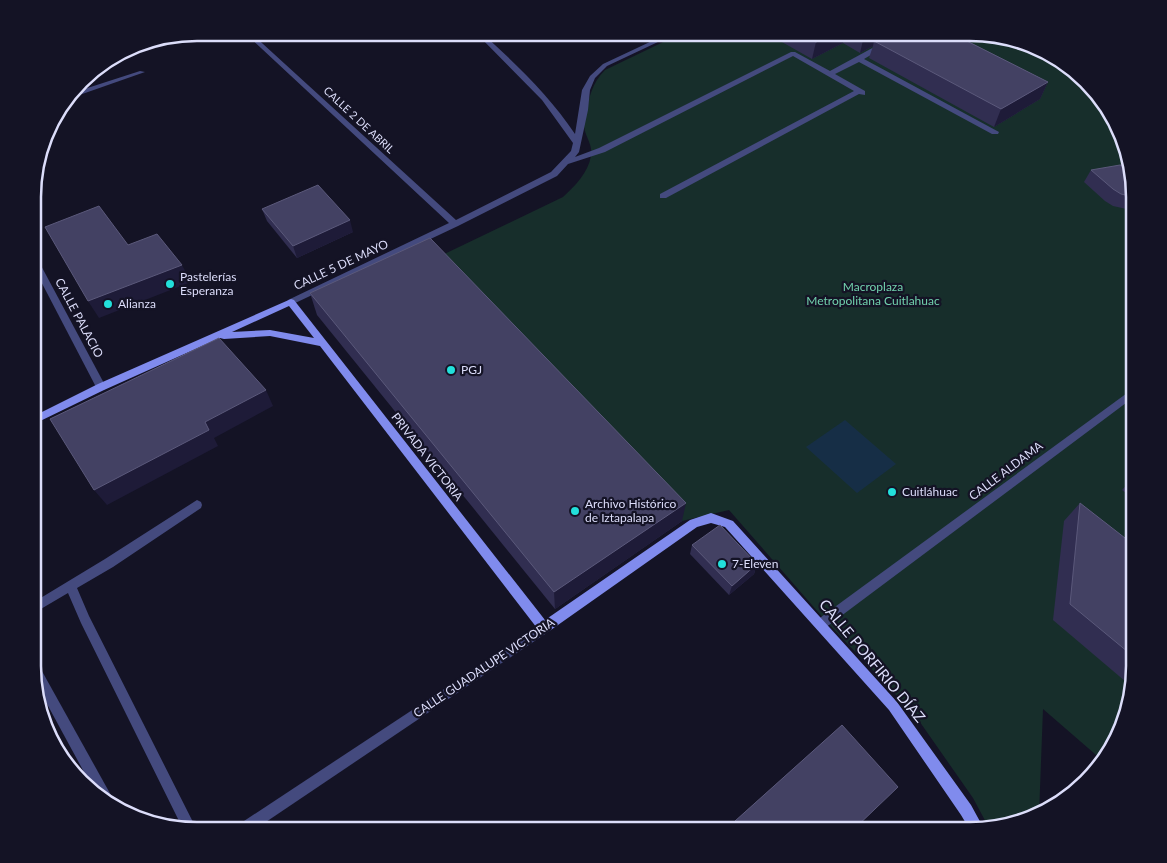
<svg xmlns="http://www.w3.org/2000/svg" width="1167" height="863" font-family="Lato,sans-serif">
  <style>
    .green { fill: #172e2b }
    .water { fill: #162e46 }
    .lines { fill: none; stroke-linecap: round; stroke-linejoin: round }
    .lane { fill: #444a7e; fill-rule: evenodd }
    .street { fill: #444a7e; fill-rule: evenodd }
    .secondary { fill: #808bed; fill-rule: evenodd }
    .wall { fill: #312e51 }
    .shaded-wall { fill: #1e1b38 }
    .building { fill: #434163; stroke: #5b597b }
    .poi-dot { fill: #22e0db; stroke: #141325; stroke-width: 2 }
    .labels { text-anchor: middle; stroke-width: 4.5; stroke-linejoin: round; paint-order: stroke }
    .far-street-label { font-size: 11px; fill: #dcddfa; stroke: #141325 }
    .street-label { font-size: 12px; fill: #dcddfa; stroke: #141325 }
    .poi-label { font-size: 12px; fill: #dcddfa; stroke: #141325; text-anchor: start }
    .park-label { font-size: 12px; fill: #71d1ad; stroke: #141325 }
    .near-street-label { font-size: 15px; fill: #dcddfa; stroke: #141325 }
    .rim { fill: none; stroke: #dcddfa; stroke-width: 2.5 }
  </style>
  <rect width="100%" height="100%" fill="#141325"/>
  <path class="green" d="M682,33H980L1032,45L1070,67L1117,124L1134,187V676L1122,728L1103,761L1043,709L1039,815L988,826L973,798L915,715L825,620L729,510L682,521L434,259L563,197C575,186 588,173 591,156C593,144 585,137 584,126C583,123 585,118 586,115C589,97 592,83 605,70Z"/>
  <polygon class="water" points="845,420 896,464 857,493 806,447"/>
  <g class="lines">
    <g class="lane">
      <polygon points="197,500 201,502 202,505 201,508 113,567 77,588 89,616 197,830 183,829 81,623 68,593 34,613 34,602 105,559"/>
      <polygon points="34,662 38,664 112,797 114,802 112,805 97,796 34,680"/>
    </g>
    <g class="street">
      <path d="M245,33H251L456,220L551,172L571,151L573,143L542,100L476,33H482C516,64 550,96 575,134L582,90L590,76L603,64L669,33H677L607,66L595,78L590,90L588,110L579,152L575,157L599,148L791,52H795L830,71L900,33H908L864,59L999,132L998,134H992L859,62L835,74L865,91V95L859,94L666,198H660V194L854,91L793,56L605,152L568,164L557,176L458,226L291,305L288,304L287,302L288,300L449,223Z"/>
      <polygon points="140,71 145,72 68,99 72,93"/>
      <polygon points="34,257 38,260 106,387 104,390 98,390 96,387 34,268"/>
      <polygon points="1134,388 1134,397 825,628 821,629 817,628 815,624 817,620"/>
      <polygon points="544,623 548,624 550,628 548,632 254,830 236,830 238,825"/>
    </g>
    <path class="secondary" d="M291,299L294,300L545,620L690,520L711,513L733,521L897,702L971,805L983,827L970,830L961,815L889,710L725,527L711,523L697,527L548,632L544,633L540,632L320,346L270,336L224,339L220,338L104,390L34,424V416L98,384ZM289,306L314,338L270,330L232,332Z"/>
  </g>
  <g class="wall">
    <polygon points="766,33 951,33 1048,82 1040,99 994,127 869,58 873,46 860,53 843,43 812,59"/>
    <polygon points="1091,170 1134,187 1134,210 1131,210 1113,206 1105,201 1084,182"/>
    <polygon points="262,209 353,232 297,258 267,221"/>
    <polygon points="310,293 682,521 555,609 317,315"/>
    <polygon points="1134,477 1134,499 1122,490"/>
    <polygon points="1080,503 1134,545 1134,676 1132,687 1053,620 1064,521"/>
    <polygon points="692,545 757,564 754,574 729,595 690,554"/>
  </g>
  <g class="shaded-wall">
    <polygon points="834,33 845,33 843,43 812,59 816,42"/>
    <polygon points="870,33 896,33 874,41 873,46 860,53 864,36"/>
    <polygon points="1048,82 1040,99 994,127 1001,109"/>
    <polygon points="350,220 353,232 297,258 293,246"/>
    <polygon points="182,265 191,282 99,318 88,301"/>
    <polygon points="266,390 273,406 214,438 218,446 107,505 94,490 205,422"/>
    <polygon points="686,503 682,521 555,609 554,592"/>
    <polygon points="757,564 754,574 729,595 732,586"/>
  </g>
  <g class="building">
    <polygon points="800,33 834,33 816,42"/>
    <polygon points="859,33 870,33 864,36"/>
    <polygon points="888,33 951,33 1048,82 1001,109 874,41"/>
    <polygon points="1120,165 1129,166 1134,187 1134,197 1121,194 1113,189 1091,170"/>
    <polygon points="318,185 350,220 293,246 262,209"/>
    <polygon points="99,206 128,245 157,234 182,265 88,301 45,227"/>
    <polygon points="430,238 686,503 554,592 310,293"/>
    <polygon points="219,338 266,390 205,422 209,430 94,490 50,419"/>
    <polygon points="1080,503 1134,545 1134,657 1070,604"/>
    <polygon points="720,525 757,564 732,586 692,545"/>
    <polygon points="842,725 898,787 853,830 725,830"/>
  </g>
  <g class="poi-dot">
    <circle cx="170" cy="284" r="5"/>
    <circle cx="108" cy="304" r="5"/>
    <circle cx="451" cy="370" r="5"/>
    <circle cx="892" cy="492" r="5"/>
    <circle cx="575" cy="511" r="5"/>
    <circle cx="722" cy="564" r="5"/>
  </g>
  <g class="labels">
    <g class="far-street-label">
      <text transform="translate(359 120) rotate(43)" y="4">CALLE 2 DE ABRIL</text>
    </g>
    <g class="street-label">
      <text transform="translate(341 265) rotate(-25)" y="4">CALLE 5 DE MAYO</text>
      <text transform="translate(79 318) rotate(62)" y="4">CALLE PALACIO</text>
      <text transform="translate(427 457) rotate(52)" y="4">PRIVADA VICTORIA</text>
      <text transform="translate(1006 471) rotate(-37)" y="4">CALLE ALDAMA</text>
      <text transform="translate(484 668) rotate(-34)" y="4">CALLE GUADALUPE VICTORIA</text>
    </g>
    <g class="poi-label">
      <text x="180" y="281">Pastelerías<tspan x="180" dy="14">Esperanza</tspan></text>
      <text x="118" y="308">Alianza</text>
      <text x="461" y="374">PGJ</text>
      <text x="902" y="496">Cuitláhuac</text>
      <text x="585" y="508">Archivo Histórico<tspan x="585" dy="14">de Iztapalapa</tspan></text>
      <text x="732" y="568">7-Eleven</text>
    </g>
    <g class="park-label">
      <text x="873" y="291">Macroplaza<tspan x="873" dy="14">Metropolitana Cuitlahuac</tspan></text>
    </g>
    <g class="near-street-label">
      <text transform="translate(872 661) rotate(50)" y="5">CALLE PORFIRIO DÍAZ</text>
    </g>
  </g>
  <path d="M0 0H1167V863H0ZM197 41H970A156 156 0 0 1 1126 197V666A156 156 0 0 1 970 822H197A156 156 0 0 1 41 666V197A156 156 0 0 1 197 41Z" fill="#141325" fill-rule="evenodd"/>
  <path class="rim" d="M197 41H970A156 156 0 0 1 1126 197V666A156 156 0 0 1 970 822H197A156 156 0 0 1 41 666V197A156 156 0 0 1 197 41Z"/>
</svg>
